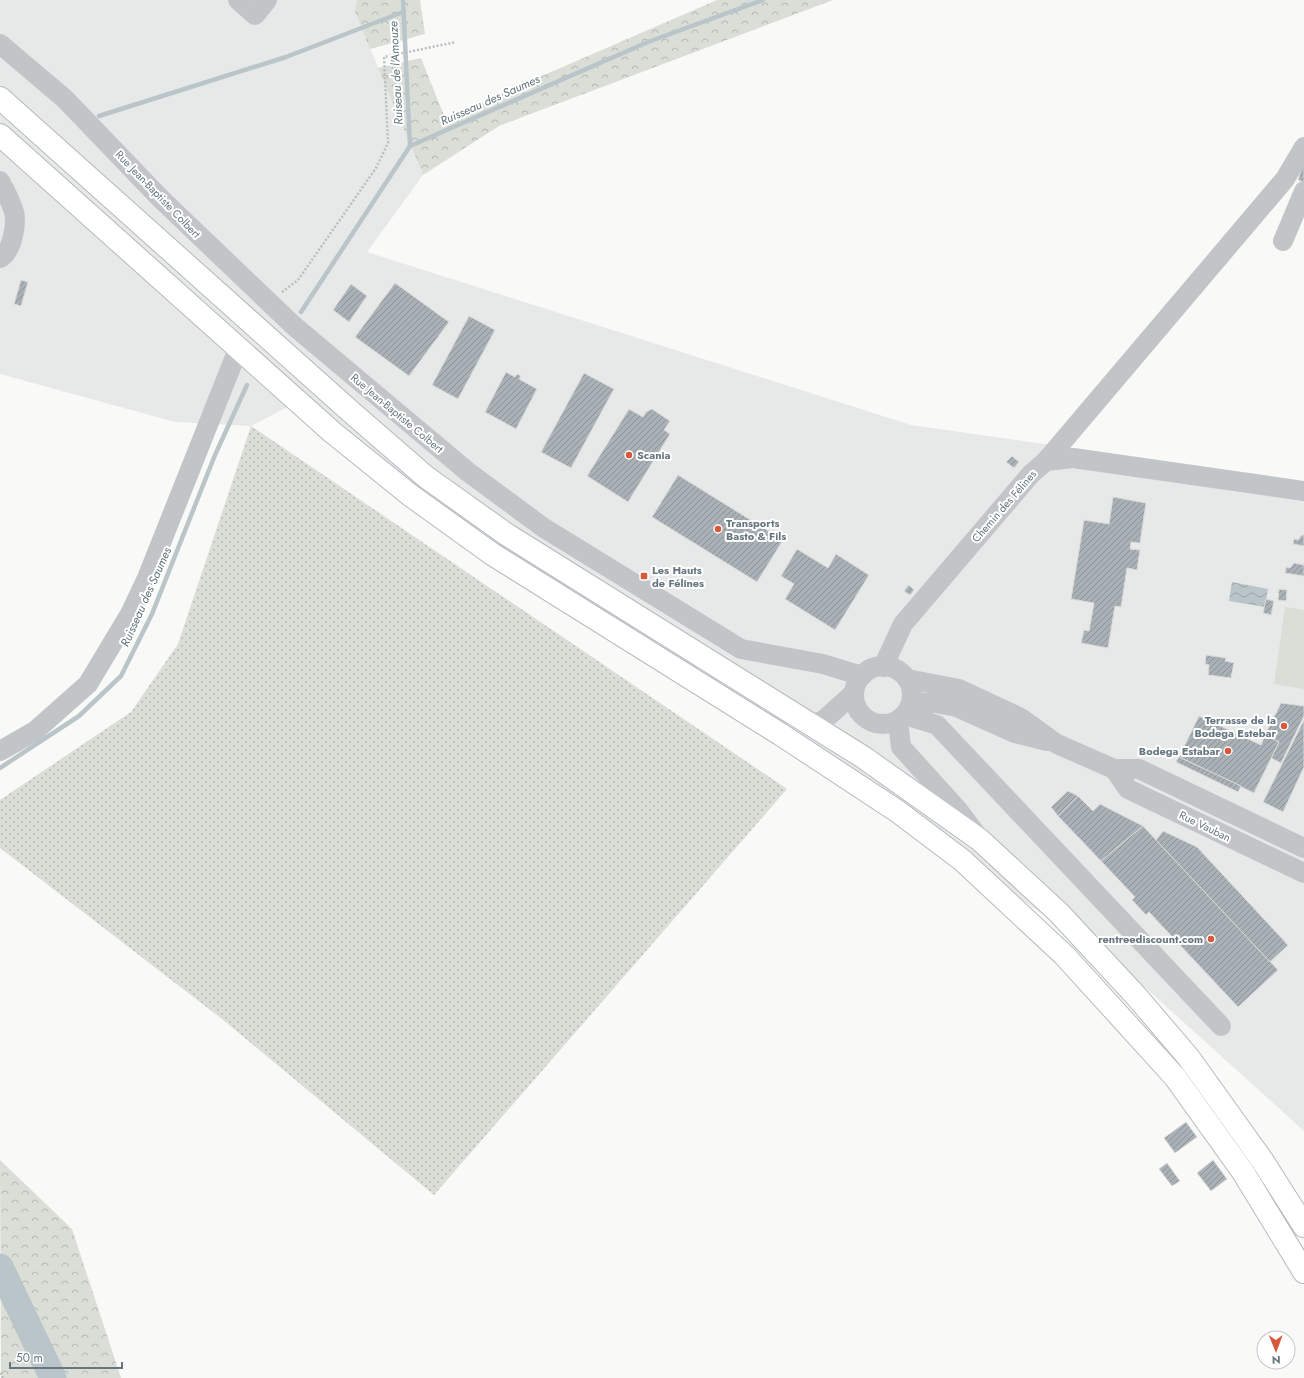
<svg xmlns="http://www.w3.org/2000/svg" width="1304" height="1378" font-family="Jost,sans-serif">
  <style>
    .built { fill: #e7e8e8 }
    .grass { fill: url(#grass-dots) }
    .forest { fill: url(#forest-crowns) }
    .green { fill: #daded7 }
    .water { fill: url(#water-waves) }
    .lines { fill: none; stroke-linecap: round; stroke-linejoin: round }
    .stream { stroke: #bac5c9; stroke-width: 4.5 }
    .river { stroke: #bac5c9; stroke-width: 27 }
    .building { fill: url(#building-hatch); stroke: #dbdbda }
    .major-casing { stroke: #b4b9bd; stroke-width: 24 }
    .path { stroke: #bbbec0; stroke-width: 2.5; stroke-dasharray: 2 2; stroke-linecap: butt }
    .minor { stroke: #c1c5c8; stroke-width: 20 }
    .major { stroke: #fff; stroke-width: 22 }
    .poi-dot { fill: #d6593b; stroke: #fff; stroke-width: 1.5 }
    .labels { text-anchor: middle; stroke-width: 4; stroke-linejoin: round; paint-order: stroke }
    .street-label { font-size: 11px; fill: #667680; stroke: #fff }
    .poi-label { font-size: 11px; font-weight: bold; fill: #667680; stroke: #fff; text-anchor: start }
    .water-label { font-size: 12px; font-style: italic; fill: #61747a; stroke: #fff }
  </style>
  <defs>
    <pattern id="grass-dots" width="8" height="8" patternUnits="userSpaceOnUse"><rect width="8" height="8" fill="#daded7"/><path d="M2 2h.1M6 6h.1" fill="none" stroke="#b5b9b4" stroke-width="1.8" stroke-linecap="round"/></pattern>
    <pattern id="forest-crowns" width="20" height="18" patternUnits="userSpaceOnUse"><rect width="20" height="18" fill="#daded7"/><path d="M2 6a3 3 0 1 1 6 0M12 15a3 3 0 1 1 6 0" fill="none" stroke="#b5b9b4"/></pattern>
    <pattern id="water-waves" width="16" height="10" patternUnits="userSpaceOnUse"><rect width="16" height="10" fill="#bac5c9"/><path d="M0 5q4-4 8 0t8 0" fill="none" stroke="#9ba5a8"/></pattern>
    <pattern id="building-hatch" width="6" height="6" patternUnits="userSpaceOnUse"><rect width="6" height="6" fill="#a9b0b6"/><path d="M-1 1l2-2M0 6l6-6M5 7l2-2" fill="none" stroke="#8d9499"/></pattern>
  </defs>
  <rect width="100%" height="100%" fill="#f9f9f7"/>
  <polygon class="built" points="0,0 357,0 355,12 423,175 367,252 911,425 1080,449 1304,499 1304,1131 1129,973 293,404 251,426 175,422 0,374"/>
  <polygon class="grass" points="251,426 787,789 434,1195 222,1019 0,848 0,800 131,712 178,644"/>
  <g class="forest">
    <polygon points="357,0 420,0 425,34 370,49 355,12"/>
    <polygon points="717,0 833,0 499,126 423,175 378,68 421,58 445,118"/>
    <polygon points="0,1160 72,1229 121,1378 1,1378"/>
  </g>
  <polygon class="green" points="1285,607 1304,610 1304,689 1274,684"/>
  <polygon class="water" points="1232,582 1268,589 1265,607 1229,601"/>
  <g class="lines">
    <g class="stream">
      <polyline points="403,0 410,146"/>
      <polyline points="99,116 286,57 403,12"/>
      <polyline points="301,312 410,146 648,42 763,0"/>
      <polyline points="0,768 79,716 121,676 152,614 215,455 247,385"/>
    </g>
    <polyline class="river" points="0,1267 53,1378"/>
  </g>
  <g class="building">
    <polygon points="1304,162 1304,182 1298,180"/>
    <polygon points="21,280 28,282 21,306 14,304"/>
    <polygon points="395,283 449,322 409,376 355,337"/>
    <polygon points="351,284 367,296 349,322 333,310"/>
    <polygon points="469,316 495,330 458,399 432,385"/>
    <polygon points="506,372 515,377 517,374 521,376 519,379 537,389 516,429 485,412"/>
    <polygon points="584,373 614,389 571,468 541,452"/>
    <polygon points="629,409 643,417 646,412 652,409 670,421 664,430 670,434 628,502 587,476"/>
    <polygon points="1012,456 1019,462 1014,468 1006,462"/>
    <polygon points="678,475 783,540 757,582 652,517"/>
    <polygon points="1113,497 1146,503 1140,543 1131,542 1130,549 1140,550 1137,570 1127,568 1121,607 1115,606 1108,648 1081,643 1084,630 1089,631 1094,603 1071,599 1084,520 1109,524"/>
    <polygon points="1302,535 1304,535 1304,546 1293,544 1294,539 1298,540"/>
    <polygon points="797,549 828,568 836,554 869,575 835,630 785,599 794,584 781,576"/>
    <polygon points="1294,563 1304,565 1304,576 1285,573 1286,567 1290,568"/>
    <polygon points="909,585 914,590 910,595 904,591"/>
    <polygon points="1279,589 1287,590 1286,601 1278,600"/>
    <polygon points="1266,599 1274,601 1271,615 1263,613"/>
    <polygon points="1206,655 1226,658 1225,661 1234,663 1231,678 1208,675 1209,665 1205,664"/>
    <polygon points="1281,703 1304,706 1304,716 1281,763 1271,758 1279,742 1265,735"/>
    <polygon points="1199,716 1209,721 1211,717 1216,719 1214,723 1261,745 1265,735 1279,742 1254,793 1179,757"/>
    <polygon points="1304,720 1304,767 1283,812 1263,802"/>
    <polygon points="1179,757 1241,786 1238,792 1176,762"/>
    <polygon points="1068,791 1078,796 1058,816 1051,807"/>
    <polygon points="1078,796 1093,811 1100,804 1143,826 1101,861 1058,816"/>
    <polygon points="1143,826 1278,970 1238,1007 1149,912 1146,915 1132,900 1135,897 1101,861"/>
    <polygon points="1163,831 1197,847 1288,945 1270,962 1156,840"/>
    <polygon points="1186,1122 1197,1137 1175,1153 1164,1138"/>
    <polygon points="1213,1160 1227,1179 1211,1191 1197,1173"/>
    <polygon points="1167,1163 1180,1181 1172,1186 1159,1169"/>
  </g>
  <g class="lines">
    <defs>
      <g id="major">
        <polyline points="0,98 350,411 426,477 506,534 863,757 980,840 1059,913 1137,997 1189,1058 1262,1160 1304,1226"/>
        <polyline points="0,135 332,432 410,495 492,554 780,734 897,811 962,860 1064,955 1175,1077 1243,1172 1304,1272"/>
      </g>
    </defs>
    <use href="#major" class="major-casing"/>
    <g class="path">
      <polyline points="282,292 298,280 376,168 388,143 384,57 456,42"/>
      <polyline points="0,1373 3,1378"/>
    </g>
    <g class="minor">
      <polyline points="238,0 255,15 267,0"/>
      <polyline points="0,44 65,99 161,199 294,326 468,472 544,528 741,649 823,664 862,676"/>
      <path d="M0,181C5,190 11,202 14,212C17,224 12,252 0,258"/>
      <polyline points="1283,241 1304,191"/>
      <polyline points="1046,461 1285,179 1304,147"/>
      <circle cx="883" cy="695" r="29"/>
      <polyline points="883,667 903,624 1031,474 1046,461 1073,458 1304,491"/>
      <polyline points="907,679 959,689 1021,718 1057,744 1114,769 1139,769 1304,848"/>
      <polyline points="911,703 935,703 957,707 1015,733 1047,741"/>
      <polyline points="905,715 937,725 1221,1026"/>
      <polyline points="898,721 901,747 958,810 976,834"/>
      <polyline points="810,725 824,720 854,693"/>
      <polyline points="0,751 35,731 88,684 130,614 147,578 235,357 240,349"/>
      <polyline points="1114,769 1128,789 1304,873"/>
    </g>
    <use href="#major" class="major"/>
  </g>
  <g class="poi-dot">
    <circle cx="629" cy="455" r="4"/>
    <circle cx="718" cy="529" r="4"/>
    <rect x="640" y="572" width="8" height="8" rx="2"/>
    <circle cx="1284" cy="726" r="4"/>
    <circle cx="1228" cy="751" r="4"/>
    <circle cx="1211" cy="939" r="4"/>
  </g>
  <g class="labels">
    <g class="street-label">
      <text transform="translate(158 194) rotate(46)" y="4">Rue Jean-Baptiste Colbert</text>
      <text transform="translate(397 413) rotate(40)" y="4">Rue Jean-Baptiste Colbert</text>
      <text transform="translate(1004 506) rotate(-49)" y="4">Chemin des Félines</text>
      <text transform="translate(1205 826) rotate(26)" y="4">Rue Vauban</text>
    </g>
    <g class="poi-label">
      <text x="637" y="459">Scania</text>
      <text x="726" y="527">Transports<tspan x="726" dy="13">Basto &amp; Fils</tspan></text>
      <text x="652" y="574">Les Hauts<tspan x="652" dy="13">de Félines</tspan></text>
      <text x="1276" y="724" text-anchor="end">Terrasse de la<tspan x="1276" dy="13">Bodega Estebar</tspan></text>
      <text x="1220" y="755" text-anchor="end">Bodega Estabar</text>
      <text x="1203" y="943" text-anchor="end">rentreediscount.com</text>
    </g>
    <g class="water-label">
      <text transform="translate(396 73) rotate(-93)" y="4">Ruiseau de l'Amouze</text>
      <text transform="translate(490 100) rotate(-24)" y="4">Ruisseau des Saumes</text>
      <text transform="translate(146 597) rotate(-66)" y="4">Ruisseau des Saumes</text>
    </g>
  </g>
  <g transform="translate(1276 1350) rotate(179)"><circle r="19" fill="#ffffff" stroke="#c2c8cc"/>
  <path d="M0-3L7 15L0 10L-7 15Z" fill="#d6593b"/>
  <text y="-6" font-size="11" font-weight="bold" text-anchor="middle" fill="#667680">N</text>
  </g>
  <path d="M10 1362v6h112v-6" fill="none" stroke="#667680" stroke-width="2"/>
  <text x="16" y="1362" font-size="12" fill="#667680" stroke="#ffffff" stroke-width="3" paint-order="stroke">50 m</text>
</svg>
